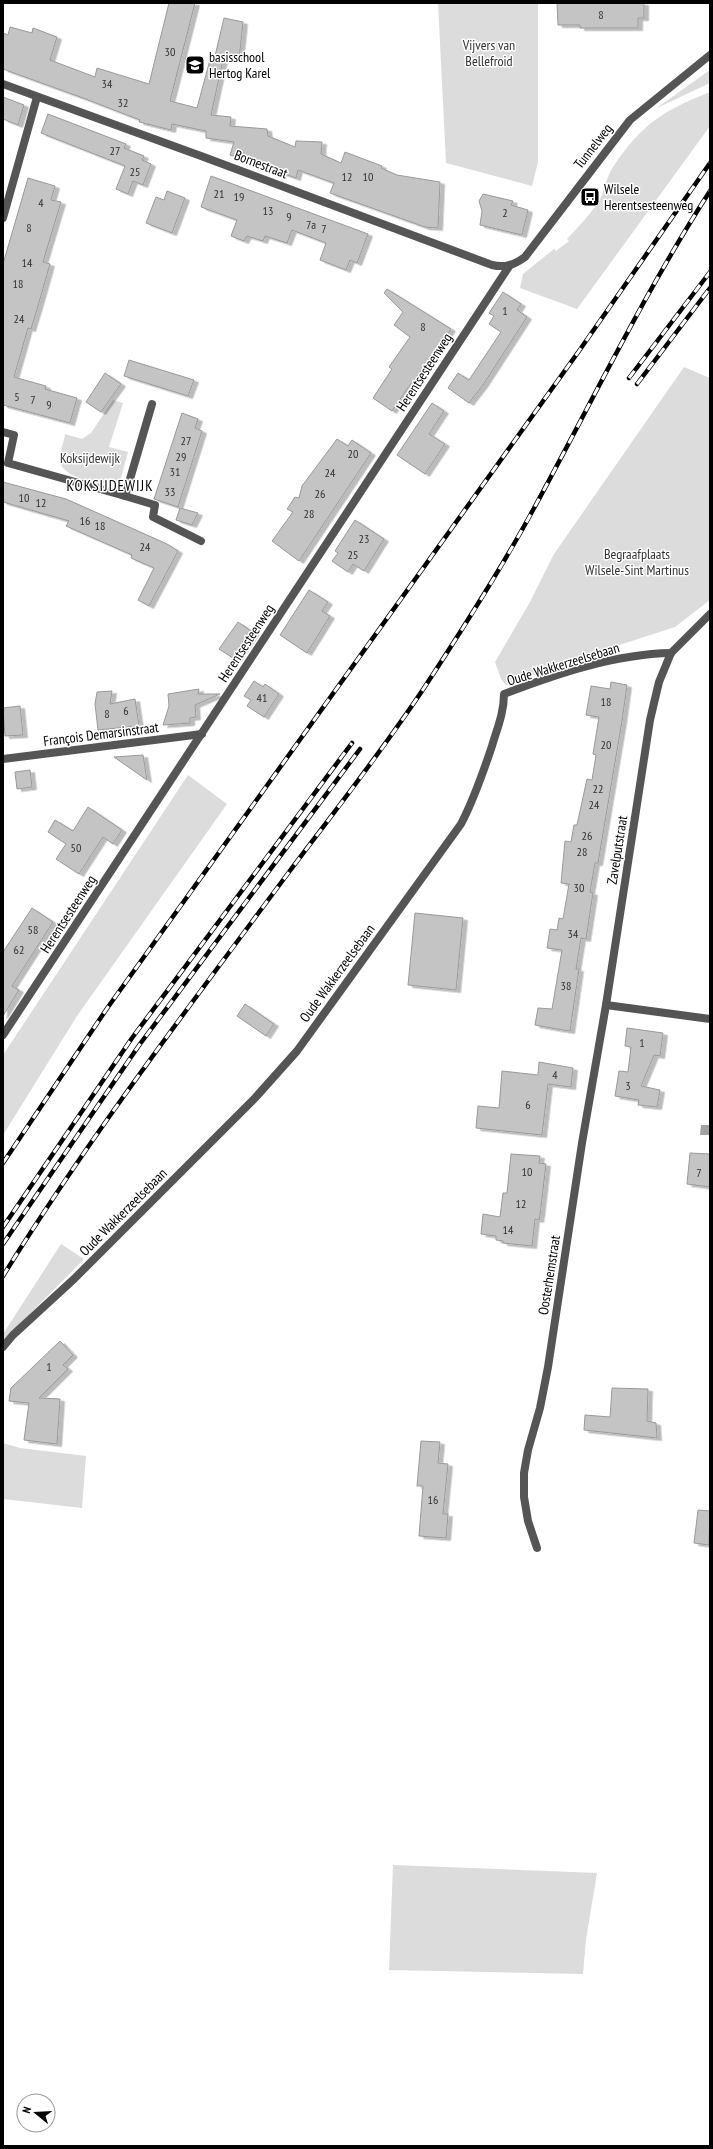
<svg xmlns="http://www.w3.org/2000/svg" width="713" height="2149" font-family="'PT Sans Narrow',sans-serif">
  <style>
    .green { fill: #dcdcdc }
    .water { fill: #a3a3a3 }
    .building { fill: #c4c4c4; stroke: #999; filter: url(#shadow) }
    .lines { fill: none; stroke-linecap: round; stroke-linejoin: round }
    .street { stroke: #555; stroke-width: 8 }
    .rail-casing { stroke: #000; stroke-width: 4.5 }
    .rail { stroke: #fff; stroke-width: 3; stroke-dasharray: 9; stroke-linecap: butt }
    .labels { text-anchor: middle; stroke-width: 3; stroke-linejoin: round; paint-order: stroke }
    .number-label { font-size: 12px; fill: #313131 }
    .park-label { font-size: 14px; fill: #333; stroke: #fff }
    .poi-label { font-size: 14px; fill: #000; stroke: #fff; text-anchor: start }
    .street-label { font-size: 14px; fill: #000; stroke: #fff }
    .neighbourhood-label { font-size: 15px; letter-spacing: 1px; fill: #000; stroke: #fff }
  </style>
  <defs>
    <filter id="shadow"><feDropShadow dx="4.5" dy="2.5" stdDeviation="0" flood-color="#0004"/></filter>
  </defs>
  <rect width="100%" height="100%" fill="#fff"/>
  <g class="green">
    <polygon points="438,3 538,3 538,162 532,186 446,163"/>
    <polygon points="710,70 710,83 657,108 658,107"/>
    <path d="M710,92V126L577,309L520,288L523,274L554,249L556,251L569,241L567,239C578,227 590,215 599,201C605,191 606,177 613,167C642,124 662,111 710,92Z"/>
    <polygon points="684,367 710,378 710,600 675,627 576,659 506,685 501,679 495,662 530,602 554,554"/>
    <path d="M113,400L123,403L109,447L128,452L120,482L109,478L106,486C93,482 59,476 60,459C60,451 64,442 65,434L82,439L91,433Z"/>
    <polygon points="188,775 227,804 77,1016 3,1135 3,1055"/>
    <polygon points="61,1244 84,1259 3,1341 3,1334"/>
    <polygon points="3,1443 20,1448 86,1456 82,1508 3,1499"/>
    <polygon points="393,1865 597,1873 586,1939 583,1974 389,1970"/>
  </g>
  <polygon class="water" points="701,1125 710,1125 710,1135 700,1135"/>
  <g class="building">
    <polygon points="169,3 195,3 170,101 197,108 211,56 223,60 211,115 231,117 230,126 267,129 268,136 295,147 296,141 322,142 321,154 341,163 345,152 382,166 381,168 397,175 440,182 438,228 425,227 330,193 334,183 298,170 296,178 230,155 234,142 206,138 206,131 172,124 171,130 139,122 140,120 83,98 3,69 3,33 8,35 10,27 32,33 33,28 57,37 50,60 95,77 97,68 149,84"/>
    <polygon points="557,3 644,3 644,18 638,18 638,28 580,28 580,25 558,25"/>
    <polygon points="224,18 243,22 239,60 215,56"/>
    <polygon points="3,97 24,105 18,125 3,119"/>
    <polygon points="48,114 126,144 124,148 144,156 142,160 151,164 143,185 133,181 128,194 116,189 125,166 41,133"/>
    <polygon points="211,176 368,234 357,263 350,260 346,270 320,260 326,243 292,230 287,243 265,236 263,241 247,236 244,241 231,236 237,220 201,207"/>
    <polygon points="28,178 55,186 51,200 61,202 43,262 50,264 38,306 31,329 28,328 14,377 46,386 45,389 77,398 70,423 3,405 3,264"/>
    <polygon points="167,191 185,198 172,233 146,223 156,197 164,200"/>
    <polygon points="483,194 513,201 511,205 528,210 522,235 480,225 482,211 479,201"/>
    <polygon points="387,289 451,329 414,384 412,382 392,411 373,398 392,369 389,367 410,337 394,325 403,312 384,293"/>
    <polygon points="503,292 521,304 517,310 527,317 483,385 469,403 448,388 458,373 469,380 501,332 489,324 494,316 489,313"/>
    <polygon points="129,360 194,380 188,396 124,376"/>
    <polygon points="105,373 121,384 101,412 86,402"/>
    <polygon points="432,403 444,411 429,434 445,444 425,474 397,455"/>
    <polygon points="182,413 198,419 195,428 202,431 178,507 154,499"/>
    <polygon points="337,439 348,446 352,440 371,453 299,561 272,541 293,512 287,509 295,497 299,498 302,486"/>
    <polygon points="3,482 66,499 167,544 178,551 149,606 138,600 154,568 131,558 132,555 66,526 69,521 3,502"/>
    <polygon points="180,508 198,513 192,525 176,520"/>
    <polygon points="355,520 384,539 364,571 353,564 348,572 332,561 338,553 335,551"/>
    <polygon points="309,590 328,602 322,611 330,616 307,653 280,635"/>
    <polygon points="238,622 254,633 236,660 219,649"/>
    <polygon points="254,681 263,687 265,684 279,694 264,717 247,706 251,700 244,696"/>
    <polygon points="611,682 627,685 622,721 598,863 595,863 590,892 593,893 586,939 581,938 576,969 579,969 570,1031 557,1029 535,1025 538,1008 552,1009 562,950 547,948 550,929 557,930 559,918 563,919 569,884 561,883 565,841 571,842 574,825 577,825 587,779 592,780 596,755 593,754 599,717 586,715 591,686 610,689"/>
    <polygon points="199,689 198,694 220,694 195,705 196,717 190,718 190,723 163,725 169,706 168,694"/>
    <polygon points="112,691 110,704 135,699 139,726 98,730 95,704 97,692"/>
    <polygon points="20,706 23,735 5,736 3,708"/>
    <polygon points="143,755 147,780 114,757"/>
    <polygon points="30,770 32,787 17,789 15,772"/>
    <polygon points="88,807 122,830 113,844 103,837 79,874 56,859 66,844 48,832 55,820 73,831"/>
    <polygon points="32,908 53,922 12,986 19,990 3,1016 3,952"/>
    <polygon points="415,913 463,918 456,990 408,985"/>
    <polygon points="245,1004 274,1024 266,1036 237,1016"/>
    <polygon points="627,1028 663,1033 660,1056 654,1055 641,1086 660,1090 657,1107 638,1105 639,1100 615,1096 619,1071 628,1072 631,1047 625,1046"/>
    <polygon points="539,1062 573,1068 571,1087 548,1084 542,1135 476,1128 478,1106 499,1108 502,1071 538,1075"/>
    <polygon points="690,1153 710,1154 710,1187 687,1184"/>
    <polygon points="511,1154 540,1156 539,1163 546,1164 540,1215 539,1220 535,1219 532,1246 503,1243 503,1241 496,1240 496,1236 481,1234 483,1214 500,1217 503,1193 507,1193"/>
    <polygon points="60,1341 73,1355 63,1365 68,1369 39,1398 60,1399 57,1444 24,1440 29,1403 9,1401 11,1388"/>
    <polygon points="612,1388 648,1389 647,1421 656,1423 657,1438 584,1430 585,1415 610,1417"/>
    <polygon points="421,1441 440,1442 438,1463 448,1464 443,1514 448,1514 446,1538 419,1536 423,1486 417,1486"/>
    <polygon points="698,1510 710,1511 709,1545 694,1543"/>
  </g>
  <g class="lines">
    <g class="street">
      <path d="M3,84L201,156L492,265C505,268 514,265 525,257L630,120L710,55"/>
      <polyline points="3,218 37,97"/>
      <polyline points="152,404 125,496 155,505 153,517 201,541"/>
      <polyline points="3,432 14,435 8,463 125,496"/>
      <polyline points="3,759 202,734"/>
      <polyline points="606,1005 710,1019"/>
      <polyline points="3,1035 510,265"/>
      <path d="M3,1347L13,1335L74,1279L255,1098L297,1051L461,824C474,799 483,773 492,746C497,729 504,713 504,694C556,674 615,654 671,653"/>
      <polyline points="537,1548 528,1521 524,1497 524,1473 528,1450 540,1408 548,1367 582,1143 606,1005 650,720 659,682 671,653 710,614"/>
    </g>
    <defs>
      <g id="rail">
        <polyline points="629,378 710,272"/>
        <polyline points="637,384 710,288"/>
        <polyline points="3,1163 108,1007 579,351 710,163"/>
        <polyline points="3,1227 132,1038 352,743"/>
        <polyline points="3,1244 140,1044 360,749"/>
        <path d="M3,1276C90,1136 191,1004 289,872C335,811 382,751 424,688C462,630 500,571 533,510C591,404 644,293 710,191"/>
      </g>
    </defs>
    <use href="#rail" class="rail-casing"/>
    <use href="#rail" class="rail"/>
  </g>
  <defs>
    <symbol id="school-square" viewBox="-11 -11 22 22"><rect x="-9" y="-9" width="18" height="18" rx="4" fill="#000" stroke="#fff"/><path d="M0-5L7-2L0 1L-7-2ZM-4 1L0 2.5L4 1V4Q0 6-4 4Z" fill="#fff"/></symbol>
    <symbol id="bus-square" viewBox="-11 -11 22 22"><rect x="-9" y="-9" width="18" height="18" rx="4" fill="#000" stroke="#fff"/><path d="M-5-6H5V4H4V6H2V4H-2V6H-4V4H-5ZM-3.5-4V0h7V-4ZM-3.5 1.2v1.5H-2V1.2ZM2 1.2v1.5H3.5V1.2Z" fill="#fff"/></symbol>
  </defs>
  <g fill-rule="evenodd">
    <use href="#school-square" x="184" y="54" width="22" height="22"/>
    <use href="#bus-square" x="579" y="186" width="22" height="22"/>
  </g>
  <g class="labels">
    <g class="number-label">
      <text x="601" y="19">8</text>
      <text x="170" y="56">30</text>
      <text x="107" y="88">34</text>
      <text x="123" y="107">32</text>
      <text x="115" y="155">27</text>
      <text x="135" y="176">25</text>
      <text x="347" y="181">12</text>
      <text x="368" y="181">10</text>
      <text x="219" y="198">21</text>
      <text x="239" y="201">19</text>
      <text x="41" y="207">4</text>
      <text x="268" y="215">13</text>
      <text x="505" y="217">2</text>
      <text x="289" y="221">9</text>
      <text x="311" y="229">7a</text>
      <text x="29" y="232">8</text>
      <text x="324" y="233">7</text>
      <text x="27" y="267">14</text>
      <text x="18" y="288">18</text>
      <text x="505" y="315">1</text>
      <text x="19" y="323">24</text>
      <text x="423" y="331">8</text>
      <text x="17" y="401">5</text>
      <text x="33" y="404">7</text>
      <text x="49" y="409">9</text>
      <text x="186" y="445">27</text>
      <text x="353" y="458">20</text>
      <text x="181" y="461">29</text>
      <text x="175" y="476">31</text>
      <text x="330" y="477">24</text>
      <text x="170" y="496">33</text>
      <text x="320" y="498">26</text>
      <text x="24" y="502">10</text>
      <text x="41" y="507">12</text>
      <text x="309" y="518">28</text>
      <text x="85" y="525">16</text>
      <text x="100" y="530">18</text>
      <text x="364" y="543">23</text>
      <text x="145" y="551">24</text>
      <text x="353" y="559">25</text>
      <text x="262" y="702">41</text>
      <text x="606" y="706">18</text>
      <text x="126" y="715">6</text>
      <text x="107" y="718">8</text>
      <text x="606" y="749">20</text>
      <text x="598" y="793">22</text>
      <text x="594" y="809">24</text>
      <text x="587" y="840">26</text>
      <text x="76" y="852">50</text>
      <text x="582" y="856">28</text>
      <text x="579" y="892">30</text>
      <text x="33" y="934">58</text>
      <text x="573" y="938">34</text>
      <text x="19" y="954">62</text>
      <text x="566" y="990">38</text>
      <text x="642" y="1047">1</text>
      <text x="555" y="1079">4</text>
      <text x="628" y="1090">3</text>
      <text x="528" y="1109">6</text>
      <text x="527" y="1176">10</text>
      <text x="699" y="1177">7</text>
      <text x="521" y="1208">12</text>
      <text x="508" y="1234">14</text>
      <text x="49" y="1371">1</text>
      <text x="433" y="1504">16</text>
    </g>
    <g class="park-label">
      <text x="489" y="50">Vijvers van<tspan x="489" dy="16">Bellefroid</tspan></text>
      <text x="90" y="463">Koksijdewijk</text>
      <text x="637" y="559">Begraafplaats<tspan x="637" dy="16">Wilsele-Sint Martinus</tspan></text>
    </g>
    <g class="poi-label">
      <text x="209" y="62">basisschool<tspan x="209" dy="16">Hertog Karel</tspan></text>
      <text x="604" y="194">Wilsele<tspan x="604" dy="16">Herentsesteenweg</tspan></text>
    </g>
    <g class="street-label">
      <text transform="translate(593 146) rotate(-52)" y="5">Tunnelweg</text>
      <text transform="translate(261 164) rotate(21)" y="5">Bornestraat</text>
      <text transform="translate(424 372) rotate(-57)" y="5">Herentsesteenweg</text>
      <text transform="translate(246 643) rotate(-57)" y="5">Herentsesteenweg</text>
      <text transform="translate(563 664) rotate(-17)" y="5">Oude Wakkerzeelsebaan</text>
      <text transform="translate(101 734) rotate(-7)" y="5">François Demarsinstraat</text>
      <text transform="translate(617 850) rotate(-81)" y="5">Zavelputstraat</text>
      <text transform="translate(68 914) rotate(-57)" y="5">Herentsesteenweg</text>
      <text transform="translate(337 973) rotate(-54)" y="5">Oude Wakkerzeelsebaan</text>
      <text transform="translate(123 1212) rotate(-45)" y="5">Oude Wakkerzeelsebaan</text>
      <text transform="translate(549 1275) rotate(-81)" y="5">Oosterhemstraat</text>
    </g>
    <g class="neighbourhood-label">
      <text x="110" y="491">KOKSIJDEWIJK</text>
    </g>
  </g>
  <rect width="713" height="2149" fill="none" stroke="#000000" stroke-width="8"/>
  <g transform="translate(36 2113) rotate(288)"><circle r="19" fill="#ffffff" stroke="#999999"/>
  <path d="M0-3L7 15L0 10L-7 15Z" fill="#000000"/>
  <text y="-6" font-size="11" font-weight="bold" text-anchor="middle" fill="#000000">N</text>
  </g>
</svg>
